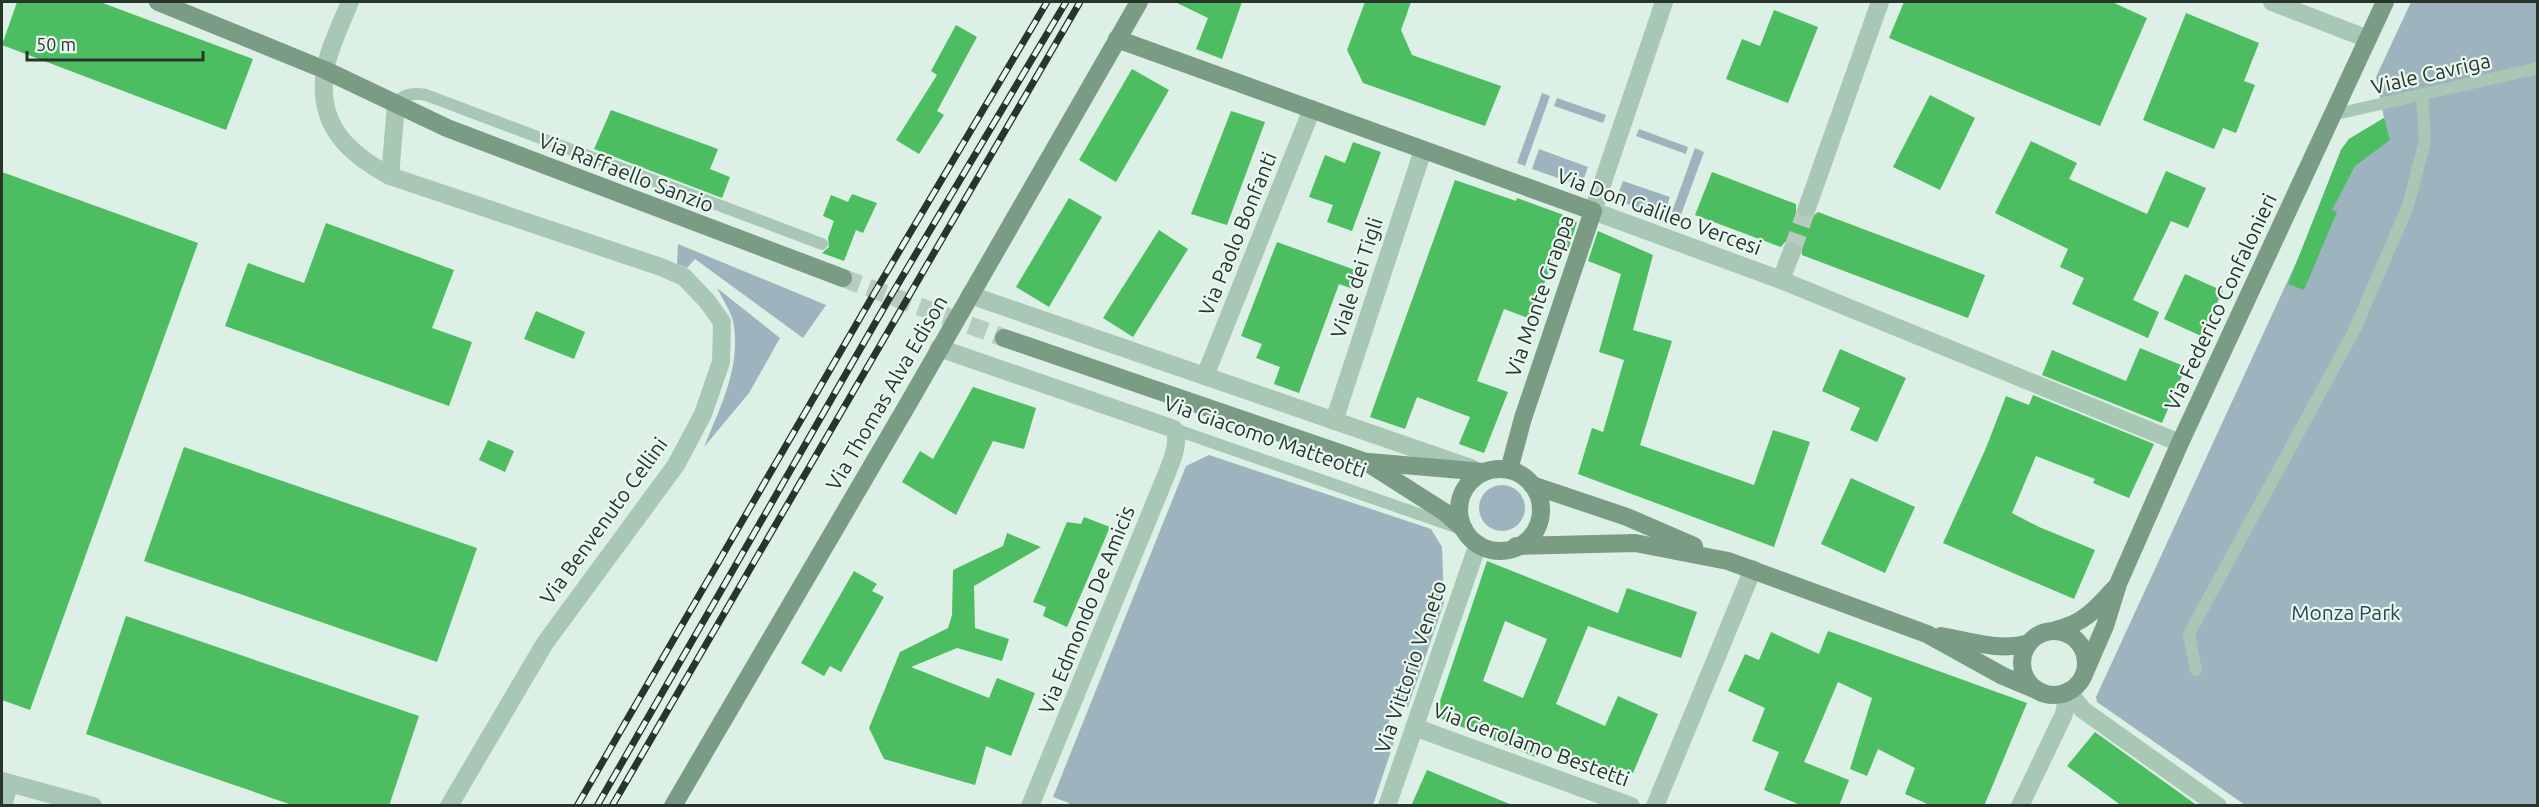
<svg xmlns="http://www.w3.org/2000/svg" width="2539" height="807" font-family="Ubuntu,sans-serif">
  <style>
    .green { fill: #9db4be }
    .building { fill: #4dbd62; fill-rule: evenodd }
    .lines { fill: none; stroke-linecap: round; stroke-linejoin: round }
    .street-tunnel { stroke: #b8cbc1; stroke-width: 18; stroke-dasharray: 18 9; stroke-linecap: butt }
    .secondary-tunnel { stroke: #b8cbc1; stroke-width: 18; stroke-dasharray: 18 9; stroke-linecap: butt }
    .lane { stroke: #a9c7b5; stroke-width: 12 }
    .street { stroke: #a9c7b5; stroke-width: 18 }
    .secondary { stroke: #7a9b84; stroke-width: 18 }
    .rail-casing { stroke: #28352b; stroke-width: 7 }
    .rail { stroke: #e8f8f0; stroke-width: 4.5; stroke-dasharray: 14; stroke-linecap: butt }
    .labels { text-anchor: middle; stroke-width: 4.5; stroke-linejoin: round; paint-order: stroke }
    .street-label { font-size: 21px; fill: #28352b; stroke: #e8f8f0 }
    .park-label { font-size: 21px; fill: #2e4651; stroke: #e8f8f0 }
  </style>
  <rect width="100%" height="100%" fill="#dcf0e6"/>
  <g class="green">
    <polygon points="2411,2 2537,2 2537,805 2245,805 2097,702 2096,697 2300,254 2341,150 2349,139 2384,118 2376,77"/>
    <polygon points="1542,93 1550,96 1525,166 1517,163"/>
    <polygon points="1557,98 1606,115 1603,123 1554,106"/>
    <polygon points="1639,129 1688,147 1686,154 1636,136"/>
    <polygon points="1695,148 1704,152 1678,223 1669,220"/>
    <polygon points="1539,149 1588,167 1581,186 1532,169"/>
    <polygon points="1623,181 1670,197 1663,216 1616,200"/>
    <polygon points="678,244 826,305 803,338 695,259 687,268 677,264"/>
    <path d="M717,288L780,338L749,393L704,447C720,407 742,366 733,321C730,310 722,298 717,288Z"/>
    <polygon points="1209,455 1431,529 1442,547 1444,603 1408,707 1394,703 1384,739 1394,742 1373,805 1069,806 1069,803 1053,797 1186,466"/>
    <circle cx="1502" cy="508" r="23"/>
  </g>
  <g class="building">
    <polygon points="17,2 100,2 253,59 226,130 2,45"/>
    <polygon points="1175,2 1242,2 1222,59 1196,49 1208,18"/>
    <polygon points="1365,2 1411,2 1401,30 1412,55 1501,86 1485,126 1363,83 1347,50"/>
    <polygon points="1904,2 2112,2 2147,18 2100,126 1889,38"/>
    <polygon points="1774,10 1818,27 1788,103 1726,79 1742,39 1760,46"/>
    <polygon points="2186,13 2259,43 2244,81 2255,85 2236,133 2223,128 2214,149 2143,120"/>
    <polygon points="956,25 977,37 937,111 944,115 919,154 896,140 937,75 931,71"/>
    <polygon points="1132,69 1169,90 1116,182 1079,160"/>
    <polygon points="1930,95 1975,118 1940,190 1893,167"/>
    <polygon points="611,110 718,149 710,169 730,177 722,198 594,149"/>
    <polygon points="1231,111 1265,122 1227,225 1191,214"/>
    <polygon points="2384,118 2390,140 2355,166 2332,210 2337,212 2304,290 2288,284 2341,150 2349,139"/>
    <polygon points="2031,141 2077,163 2069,179 2147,214 2166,171 2206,188 2188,228 2171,221 2133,300 2159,312 2148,338 2072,304 2084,278 2060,267 2068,249 1995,213"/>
    <polygon points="1353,142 1381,152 1352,231 1327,222 1333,205 1309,197 1325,155 1345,163"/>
    <polygon points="2,172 198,243 30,710 2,700"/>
    <polygon points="1712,172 1796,204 1796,211 1803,218 1810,219 1818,212 1985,275 1968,318 1802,255 1801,244 1795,240 1785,242 1781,247 1695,215"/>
    <polygon points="1455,180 1516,201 1517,198 1569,217 1577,222 1567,253 1557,249 1531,319 1504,309 1477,381 1508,392 1484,453 1459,444 1470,417 1417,397 1405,429 1370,417"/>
    <polygon points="852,194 877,203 863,233 856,230 844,261 822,253 829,247 828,238 834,221 823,216 831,195 848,202"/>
    <polygon points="1069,198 1102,217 1049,307 1016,287"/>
    <polygon points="326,223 454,270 432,328 472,342 449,406 225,326 248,263 304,283"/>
    <polygon points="1159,230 1188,249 1133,337 1103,318"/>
    <polygon points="1598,231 1653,255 1633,330 1672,341 1640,445 1754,485 1773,430 1810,442 1774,547 1578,474 1592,428 1603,432 1624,360 1599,352 1621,274 1588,261"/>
    <polygon points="1277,242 1358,271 1353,289 1339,284 1299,393 1274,384 1280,367 1256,358 1262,344 1241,336"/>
    <polygon points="2185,274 2223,291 2201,336 2164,319"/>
    <polygon points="536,311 585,332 574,359 524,339"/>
    <polygon points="2140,348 2186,367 2162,423 2042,375 2052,350 2126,381"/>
    <polygon points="1840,349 1906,378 1877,442 1850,430 1860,408 1822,391"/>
    <polygon points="973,387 1036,408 1024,449 993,441 956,515 902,482 920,451 933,459"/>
    <polygon points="2033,395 2154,444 2129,498 2093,483 2095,479 2036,456 2012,513 2039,527 2095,550 2074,599 1943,543 1986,448 2006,396 2029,405"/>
    <polygon points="488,440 514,451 505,472 479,460"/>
    <polygon points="184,447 477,548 437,662 144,561"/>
    <polygon points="1851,478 1915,507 1885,573 1821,544"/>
    <polygon points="1084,517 1110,527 1067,627 1043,616 1046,607 1033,602 1067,522 1081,524"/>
    <polygon points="1007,533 1041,547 974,586 975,628 1009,639 1002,661 957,648 911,667 989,698 997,678 1035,693 1011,756 986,746 975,785 884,759 869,728 900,652 948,628 952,615 953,570 1003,546"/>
    <path d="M1487,561L1618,613L1627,588L1697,612L1681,658L1588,626L1556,704L1605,726L1618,696L1658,714L1633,773L1624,769L1619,779L1540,744L1535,757L1435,716ZM1505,621L1547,639L1523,698L1483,681Z"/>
    <polygon points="854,571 877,584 872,591 884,597 841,672 830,666 824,676 801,663"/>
    <polygon points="126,616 419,716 389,806 295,806 86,734"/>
    <polygon points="1828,631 2027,703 1984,806 1932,806 1905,794 1915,768 1878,749 1867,776 1850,769 1872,698 1838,682 1804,762 1849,780 1839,806 1803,806 1764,790 1779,752 1752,741 1765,708 1728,691 1745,654 1759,660 1771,632 1819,654"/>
    <polygon points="2095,732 2198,806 2122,806 2067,766"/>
    <polygon points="1427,770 1512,805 1512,806 1411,806"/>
  </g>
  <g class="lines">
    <polyline class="street-tunnel" points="1792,251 1807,208"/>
    <polyline class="secondary-tunnel" points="843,278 1004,338"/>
    <g class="lane">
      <path d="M396,105C402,93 415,93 426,95L822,244"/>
      <polyline points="2332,115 2538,68"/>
      <polyline points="1174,429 1456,527"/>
      <polyline points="2196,670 2189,634 2354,331 2408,206 2425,141 2422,96"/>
    </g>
    <g class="street">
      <path d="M350,2C342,22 328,50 325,71C317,124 347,153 390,176L396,105"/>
      <polyline points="1664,2 1593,211 1781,280 2180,443"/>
      <polyline points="2272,2 2368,39"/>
      <polyline points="390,176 661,267 684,277 707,301 722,322 721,362 703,414 676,465 545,643 449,806"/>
      <polyline points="1807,208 1880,2"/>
      <polyline points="1781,280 1792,251"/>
      <polyline points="970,295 1471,468"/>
      <path d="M939,348L1174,429C1180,444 1172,459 1167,473L1030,806"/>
      <polyline points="1205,376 1312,109"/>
      <polyline points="1334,421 1423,150"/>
      <polyline points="2068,691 2083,710 2218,806"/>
      <polyline points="1414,727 1631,806"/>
      <polyline points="2,781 93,806"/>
      <polyline points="3,806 9,784"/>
      <polyline points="1387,806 1478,544"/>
      <polyline points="1655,806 1753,569"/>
      <polyline points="2020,806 2064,714 2068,691"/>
    </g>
    <g class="secondary">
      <polyline points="158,2 325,70 447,128 843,278"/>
      <polyline points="1117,39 1593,211 1523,418 1509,470"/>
      <polyline points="1004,338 1366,462 1443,511 1464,529"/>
      <polyline points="1369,462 1484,472"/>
      <circle cx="1500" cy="510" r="41"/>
      <polyline points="1532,485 1627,517 1694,546"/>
      <polyline points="1516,546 1635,543 1728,561 1927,634 2003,676 2041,692"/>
      <path d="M2055,630C2082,625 2096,609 2114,589"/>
      <circle cx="2054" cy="663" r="32"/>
      <path d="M1941,636C1970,641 2000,652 2029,643"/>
      <polyline points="2085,672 2105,626 2118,584 2180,443 2385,2"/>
      <polyline points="673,806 908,404 1139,2"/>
    </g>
    <defs>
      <g id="rail">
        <polyline points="577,806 875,292 1047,2"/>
        <polyline points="597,806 889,299 1066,2"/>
        <polyline points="612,806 1080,2"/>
      </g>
    </defs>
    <use href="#rail" class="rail-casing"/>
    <use href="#rail" class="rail"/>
  </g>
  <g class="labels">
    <g class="street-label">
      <text transform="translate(2431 74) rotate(-13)" y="7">Viale Cavriga</text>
      <text transform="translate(626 173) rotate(21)" y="7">Via Raffaello Sanzio</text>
      <text transform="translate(1659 212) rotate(20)" y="7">Via Don Galileo Vercesi</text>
      <text transform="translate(1238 234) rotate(-68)" y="7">Via Paolo Bonfanti</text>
      <text transform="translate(1357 278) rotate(-72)" y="7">Viale dei Tigli</text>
      <text transform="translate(1540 296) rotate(-71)" y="7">Via Monte Grappa</text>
      <text transform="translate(2221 302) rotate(-65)" y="7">Via Federico Confalonieri</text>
      <text transform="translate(887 393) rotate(-60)" y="7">Via Thomas Alva Edison</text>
      <text transform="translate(1265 437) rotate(19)" y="7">Via Giacomo Matteotti</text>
      <text transform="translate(604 521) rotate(-54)" y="7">Via Benvenuto Cellini</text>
      <text transform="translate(1087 610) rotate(-68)" y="7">Via Edmondo De Amicis</text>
      <text transform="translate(1411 667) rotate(-71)" y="7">Via Vittorio Veneto</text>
      <text transform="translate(1531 745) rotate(20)" y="7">Via Gerolamo Bestetti</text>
    </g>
    <g class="park-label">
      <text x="2346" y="620">Monza Park</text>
    </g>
  </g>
  <rect width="2539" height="807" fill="none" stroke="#28352b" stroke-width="6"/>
  <path d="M27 51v9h176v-9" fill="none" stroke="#28352b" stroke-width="3"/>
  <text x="36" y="51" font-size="18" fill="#28352b" stroke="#e8f8f0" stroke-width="4.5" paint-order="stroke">50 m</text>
</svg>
